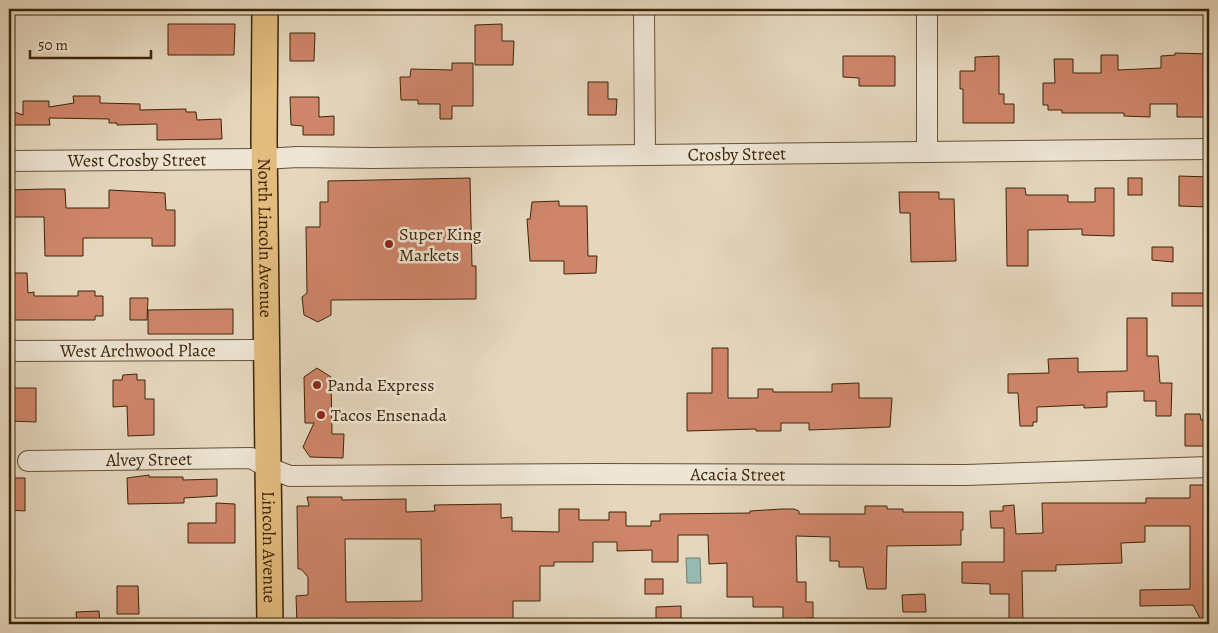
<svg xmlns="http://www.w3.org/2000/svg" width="1218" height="633" font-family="Alegreya,serif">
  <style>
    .water { fill: #96bab1; stroke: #727f6d }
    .building { fill: #cf856a; stroke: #3d2606; fill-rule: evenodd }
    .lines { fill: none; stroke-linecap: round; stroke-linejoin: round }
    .minor-casing { stroke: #675234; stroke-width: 22 }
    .major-casing { stroke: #3d2606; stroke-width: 28 }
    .minor { stroke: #eee5d5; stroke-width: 20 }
    .major { stroke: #e2bc7f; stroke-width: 25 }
    .poi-dot { fill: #8f2418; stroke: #eee5d5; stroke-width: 2 }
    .labels { text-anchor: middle; stroke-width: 5; stroke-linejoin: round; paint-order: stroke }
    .street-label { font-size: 18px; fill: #3d2606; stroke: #eee5d5 }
    .poi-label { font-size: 18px; fill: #3d2606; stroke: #eee5d5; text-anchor: start }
  </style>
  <rect width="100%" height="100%" fill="#e5d7be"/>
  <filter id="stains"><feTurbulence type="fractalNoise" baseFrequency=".004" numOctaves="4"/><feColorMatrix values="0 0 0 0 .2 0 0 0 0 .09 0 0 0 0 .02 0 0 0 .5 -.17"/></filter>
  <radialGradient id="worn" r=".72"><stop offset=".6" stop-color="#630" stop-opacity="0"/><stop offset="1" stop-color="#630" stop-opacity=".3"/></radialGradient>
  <polygon class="water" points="686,558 700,558 701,583 687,583"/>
  <g class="building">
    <polygon points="168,24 235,24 234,55 168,55"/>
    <polygon points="502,24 502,41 514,41 513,65 475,65 475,25"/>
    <polygon points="290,33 315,33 314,61 290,61"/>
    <polygon points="1175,53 1209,54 1209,117 1177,117 1177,104 1150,104 1150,117 1124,116 1124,113 1062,113 1062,110 1048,110 1048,105 1043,105 1043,83 1055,83 1054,59 1073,59 1073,73 1101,73 1101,55 1118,55 1118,70 1161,68 1161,56 1175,55"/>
    <polygon points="843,56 895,56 895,86 859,86 859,78 843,77"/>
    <polygon points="999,56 999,94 1004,94 1004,104 1014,104 1014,123 963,123 963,89 960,89 960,71 975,71 975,57"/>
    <polygon points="452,63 473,63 473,106 452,106 452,119 440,119 440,104 418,104 418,100 401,100 400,77 410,77 411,69 452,70"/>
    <polygon points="588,82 608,82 608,99 617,99 616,115 588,115"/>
    <polygon points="73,96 100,96 100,103 140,104 140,110 186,109 186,112 196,112 197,120 221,119 222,139 157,140 157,124 117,125 117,123 109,123 109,119 49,118 50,125 9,125 9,110 23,115 23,101 49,101 49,107 74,103"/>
    <polygon points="290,97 319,97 319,117 334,116 334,135 303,135 303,126 291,125"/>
    <polygon points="1179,176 1209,177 1209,207 1179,206"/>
    <polygon points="470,178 472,266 476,266 476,299 331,300 331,315 318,322 304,315 302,297 307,293 306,227 320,227 320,202 328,202 328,181"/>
    <rect x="1128" y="178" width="14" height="17"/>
    <polygon points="1006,188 1025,188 1026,195 1068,195 1068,202 1095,202 1095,188 1114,188 1114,236 1082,235 1082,229 1028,230 1028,266 1007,266"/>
    <polygon points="46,189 65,189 66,208 109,208 109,190 165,193 166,210 175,210 175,246 152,246 152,238 83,238 83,256 45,256 44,217 9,217 9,190"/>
    <polygon points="899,192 939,192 939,199 954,199 956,261 911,262 910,213 900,213"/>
    <polygon points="559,201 559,206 587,206 588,256 597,256 596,273 564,274 564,261 530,261 527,219 530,219 532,202"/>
    <polygon points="1152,247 1173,247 1173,262 1152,260"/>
    <polygon points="9,273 27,273 28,293 34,292 34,296 78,296 78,291 95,291 95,296 103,296 103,316 95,316 95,320 13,320 13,315 9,315"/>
    <rect x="1172" y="293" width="37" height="13"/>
    <polygon points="130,298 148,298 147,320 130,320"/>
    <polygon points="233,309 233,334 148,334 148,310"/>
    <polygon points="1127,318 1147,318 1147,356 1158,356 1160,383 1172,383 1171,416 1156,416 1156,401 1144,401 1144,391 1107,392 1107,407 1084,408 1084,405 1037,407 1037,422 1033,422 1033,426 1020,426 1018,393 1008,393 1008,374 1049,373 1048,359 1078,358 1078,372 1127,371"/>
    <polygon points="712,348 728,348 728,398 758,398 758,389 773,389 773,392 832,392 832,384 859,383 859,398 892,398 890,427 809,430 809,423 781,423 781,431 756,431 756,429 687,431 687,393 712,393"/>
    <polygon points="317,368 331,377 332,434 344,434 343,458 310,457 303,447 314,423 305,423 304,377"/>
    <polygon points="137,374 137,380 145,380 145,399 154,399 154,435 128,436 127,406 113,407 113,380 122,380 123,375"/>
    <polygon points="9,388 36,388 36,422 9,421"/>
    <polygon points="1185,414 1200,414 1201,420 1209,420 1209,446 1185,446"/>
    <polygon points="149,475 149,477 183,477 183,480 217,479 217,496 184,498 184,503 128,504 127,478"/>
    <polygon points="9,478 25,478 25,511 9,510"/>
    <polygon points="1190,485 1209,485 1209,624 1203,624 1193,605 1140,606 1140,590 1190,589 1190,526 1145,526 1145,542 1121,543 1122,563 1056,565 1056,571 1022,571 1023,624 1009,624 1009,594 990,594 990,584 962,583 962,562 1004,562 1004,528 991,528 990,511 1003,511 1003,506 1014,505 1016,534 1043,533 1042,503 1146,503 1146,498 1190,498"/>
    <path d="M307,497H342V500L406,499V512L435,511L434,505L501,504V518L512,517V531L559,532V509H579V520H609V512H626V526H651V521H660V514L750,513V511L782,509H794L799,511V514H865V506H887V509H903V512H963V530H961V545L887,546L886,589H867L863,567H839V561H830V537L796,536L797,582H806V602H813V618H806V624L783,623V607H753V597H727V563L709,564L708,535H678V562H652V550L617,551V542H593V562H554V566H540V601H513V624H297L296,596L308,595V577L301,569H298L297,506H309ZM345,539H421L422,601L346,602Z"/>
    <polygon points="216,503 235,504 235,543 188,543 188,523 216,523"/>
    <rect x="645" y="579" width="18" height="15"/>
    <polygon points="117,586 138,586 139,614 117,614"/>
    <polygon points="925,594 926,612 903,612 902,595"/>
    <polygon points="681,606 681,624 656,624 656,607"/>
    <polygon points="99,611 100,624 77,624 76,612"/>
  </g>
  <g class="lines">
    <defs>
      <g id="minor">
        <polyline points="644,9 645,154"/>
        <polyline points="927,9 927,152"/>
        <path id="s1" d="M9,161L265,159L297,157L373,158L1209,149"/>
        <path id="s2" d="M9,351L267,350"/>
        <path id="s3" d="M28,461L251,458L269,468L290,476L597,474L966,475L1209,467"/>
      </g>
      <g id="major">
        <path id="s4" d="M265,9L264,139L270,624"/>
      </g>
    </defs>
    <use href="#minor" class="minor-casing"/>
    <use href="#major" class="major-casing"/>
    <use href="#minor" class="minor"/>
    <use href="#major" class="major"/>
  </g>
  <g class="poi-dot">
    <circle cx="389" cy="244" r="5"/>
    <circle cx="317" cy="385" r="5"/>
    <circle cx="321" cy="415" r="5"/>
  </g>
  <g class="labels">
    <g class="street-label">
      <text dy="6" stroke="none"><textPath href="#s1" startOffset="728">Crosby Street</textPath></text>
      <text dy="6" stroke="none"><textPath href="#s1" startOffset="128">West Crosby Street</textPath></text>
      <text dy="6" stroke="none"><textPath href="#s4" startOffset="229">North Lincoln Avenue</textPath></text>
      <text dy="6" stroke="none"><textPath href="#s2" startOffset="129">West Archwood Place</textPath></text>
      <text dy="6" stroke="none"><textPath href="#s3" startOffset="121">Alvey Street</textPath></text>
      <text dy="6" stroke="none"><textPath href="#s3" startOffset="714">Acacia Street</textPath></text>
      <text dy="6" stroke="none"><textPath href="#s4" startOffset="538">Lincoln Avenue</textPath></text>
    </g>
    <g class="poi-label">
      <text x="399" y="240">Super King<tspan x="399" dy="21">Markets</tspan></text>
      <text x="327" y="391">Panda Express</text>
      <text x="331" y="421">Tacos Ensenada</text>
    </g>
  </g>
  <rect width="1218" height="633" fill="none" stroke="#e5d7be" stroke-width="30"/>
  <rect x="10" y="10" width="1198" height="613" fill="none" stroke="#3d2606" stroke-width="2.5"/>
  <rect x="15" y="15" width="1188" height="603" fill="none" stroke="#3d2606"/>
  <path d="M30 50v8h121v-8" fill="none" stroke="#3d2606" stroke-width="2.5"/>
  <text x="38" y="50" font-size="15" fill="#3d2606" stroke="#eee5d5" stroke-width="4" paint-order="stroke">50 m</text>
  <rect width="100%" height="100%" filter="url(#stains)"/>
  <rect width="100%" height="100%" fill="url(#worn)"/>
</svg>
